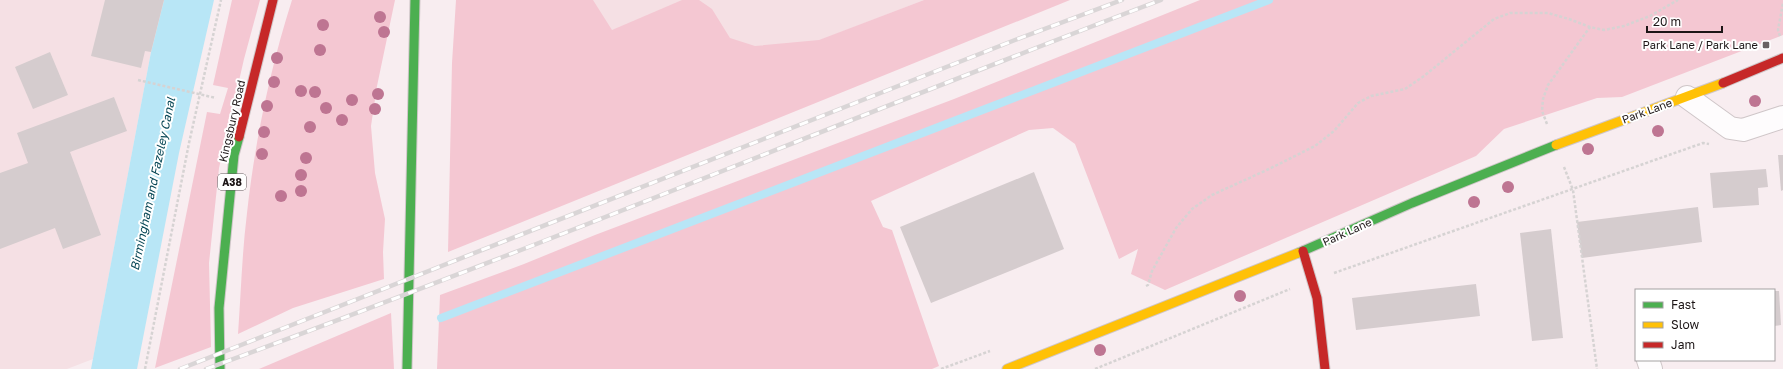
<svg xmlns="http://www.w3.org/2000/svg" width="1783" height="369" font-family="'Golos Text',sans-serif">
  <style>
    .built { fill: #f5e0e4 }
    .green { fill: #f4c7d2 }
    .water { fill: #b8e6f6 }
    .lines { fill: none; stroke-linecap: round; stroke-linejoin: round }
    .stream { stroke: #b8e6f6; stroke-width: 8 }
    .building { fill: #d5ccce }
    .street-casing { stroke: #cfc6c8; stroke-width: 24 }
    .fast-casing { stroke: #cfc6c8; stroke-width: 11 }
    .slow-casing { stroke: #cfc6c8; stroke-width: 11 }
    .jam-casing { stroke: #cfc6c8; stroke-width: 11 }
    .path { stroke: #d6d3d3; stroke-width: 2.5; stroke-dasharray: 3 2; stroke-linecap: butt }
    .street { stroke: #fefcfd; stroke-width: 22 }
    .fast { stroke: #4caf50; stroke-width: 9 }
    .slow { stroke: #ffc107; stroke-width: 9 }
    .jam { stroke: #c62828; stroke-width: 9 }
    .rail-casing { stroke: #d9d5d6; stroke-width: 4.5 }
    .rail { stroke: #fff; stroke-width: 3; stroke-dasharray: 9; stroke-linecap: butt }
    .path-bridge { stroke: #d6d3d3; stroke-width: 2.5; stroke-dasharray: 3 2; stroke-linecap: butt }
    .tree { fill: #be7592 }
    .poi-dot { fill: #696162; stroke: #fff; stroke-width: 1.5 }
    .labels { text-anchor: middle; stroke-width: 4; stroke-linejoin: round; paint-order: stroke }
    .shield { fill: #fff; stroke: #605b5c; stroke-width: 1 }
    .shield-label { font-size: 10px; font-weight: bold; fill: #1c1516 }
    .poi-label { font-size: 11px; fill: #1c1516; stroke: #fff; text-anchor: end }
    .street-label { font-size: 11px; fill: #1c1516; stroke: #fff }
    .water-label { font-size: 12px; font-style: italic; fill: #094857; stroke: #fff }
  </style>
  <rect width="100%" height="100%" fill="#f8edf0"/>
  <g class="built">
    <polygon points="0,0 164,0 151,52 93,359 67,369 0,369"/>
    <polygon points="464,0 924,0 750,67"/>
  </g>
  <g class="green">
    <polygon points="232,0 260,0 244,59 219,168 209,263 211,347 155,368 207,112 220,114 228,88 213,85"/>
    <path d="M292,0H395L377,86L371,126L375,173L385,219L383,252L384,279L293,308L238,334C241,293 242,253 247,213C255,141 270,69 292,0Z"/>
    <polygon points="456,0 593,0 612,30 682,0 699,0 712,9 730,38 755,46 819,40 924,0 1070,0 448,252 452,63"/>
    <polygon points="1200,0 1783,0 1783,35 1622,97 1597,98 1504,129 1476,156 1165,290 1131,274 1138,249 1119,259 1075,144 1053,128 1029,130 871,201 883,227 892,230 939,366 932,369 437,369 440,295 524,264 595,235 954,99"/>
    <polygon points="391,313 394,369 259,369"/>
  </g>
  <polygon class="water" points="164,0 214,0 179,153 137,369 91,369 151,52"/>
  <g class="lines">
    <polyline class="stream" points="441,318 1269,0"/>
  </g>
  <g class="building">
    <polygon points="105,0 164,0 151,52 145,51 141,68 91,56"/>
    <polygon points="50,52 68,95 33,109 15,67"/>
    <polygon points="114,97 127,131 70,152 101,235 63,249 55,228 0,249 0,173 28,163 17,133"/>
    <polygon points="1778,155 1783,155 1783,190 1781,191"/>
    <polygon points="1766,169 1768,187 1758,188 1759,205 1713,208 1710,173"/>
    <polygon points="1034,172 1064,249 931,303 900,227"/>
    <polygon points="1698,207 1702,242 1582,258 1577,222"/>
    <polygon points="1551,229 1563,338 1532,341 1520,233"/>
    <polygon points="1476,284 1480,316 1356,330 1352,298"/>
    <polygon points="1774,291 1779,291 1781,325 1774,326"/>
  </g>
  <g class="lines">
    <defs>
      <g id="street">
        <polyline points="1687,97 1730,128 1743,130 1783,117"/>
        <polyline points="1648,360 1651,369"/>
      </g>
      <g id="fast">
        <polyline points="1298,253 1412,203 1556,145"/>
        <polyline points="220,369 219,308 234,155 239,137"/>
        <polyline points="407,369 415,0"/>
      </g>
      <g id="slow">
        <polyline points="1556,145 1723,83"/>
        <polyline points="1007,369 1298,253"/>
      </g>
      <g id="jam">
        <polyline points="1723,83 1783,58"/>
        <polyline points="239,137 273,0"/>
        <polyline points="1303,251 1317,298 1325,369"/>
      </g>
    </defs>
    <use href="#street" class="street-casing"/>
    <use href="#fast" class="fast-casing"/>
    <use href="#slow" class="slow-casing"/>
    <use href="#jam" class="jam-casing"/>
    <g class="path">
      <polyline points="1780,36 1778,30 1783,3"/>
      <polyline points="1547,124 1542,111 1543,99 1548,85 1590,27"/>
      <polyline points="1564,167 1573,190 1597,369"/>
      <polyline points="1334,273 1703,143 1709,144"/>
      <polyline points="1146,286 1148,285 1152,271 1176,228 1192,209 1212,195 1269,169 1315,146 1334,131 1358,103 1371,96 1405,89 1424,76 1494,19 1510,13 1548,13 1569,19 1590,27 1604,30 1624,26 1650,16 1678,0"/>
      <polyline points="145,369 189,143 221,0"/>
      <polyline points="941,369 990,351"/>
      <polyline points="1095,369 1290,289"/>
    </g>
    <use href="#street" class="street"/>
    <use href="#fast" class="fast"/>
    <use href="#slow" class="slow"/>
    <use href="#jam" class="jam"/>
    <defs>
      <g id="rail">
        <polyline points="180,369 1015,40 1122,0"/>
        <path d="M206,369C527,252 842,121 1161,0"/>
      </g>
    </defs>
    <use href="#rail" class="rail-casing"/>
    <use href="#rail" class="rail"/>
    <polyline class="path-bridge" points="138,80 216,98"/>
  </g>
  <g class="tree">
    <circle cx="380" cy="17" r="6"/>
    <circle cx="323" cy="25" r="6"/>
    <circle cx="384" cy="32" r="6"/>
    <circle cx="320" cy="50" r="6"/>
    <circle cx="277" cy="58" r="6"/>
    <circle cx="274" cy="82" r="6"/>
    <circle cx="301" cy="91" r="6"/>
    <circle cx="315" cy="92" r="6"/>
    <circle cx="378" cy="94" r="6"/>
    <circle cx="352" cy="100" r="6"/>
    <circle cx="1755" cy="101" r="6"/>
    <circle cx="267" cy="106" r="6"/>
    <circle cx="326" cy="108" r="6"/>
    <circle cx="375" cy="109" r="6"/>
    <circle cx="342" cy="120" r="6"/>
    <circle cx="310" cy="127" r="6"/>
    <circle cx="1658" cy="131" r="6"/>
    <circle cx="264" cy="132" r="6"/>
    <circle cx="1588" cy="149" r="6"/>
    <circle cx="262" cy="154" r="6"/>
    <circle cx="306" cy="158" r="6"/>
    <circle cx="301" cy="175" r="6"/>
    <circle cx="1508" cy="187" r="6"/>
    <circle cx="301" cy="191" r="6"/>
    <circle cx="281" cy="196" r="6"/>
    <circle cx="1474" cy="202" r="6"/>
    <circle cx="1240" cy="296" r="6"/>
    <circle cx="1100" cy="350" r="6"/>
  </g>
  <rect class="poi-dot" x="1762" y="41" width="8" height="8" rx="2"/>
  <g class="labels">
    <rect class="shield" x="218" y="174" width="28" height="16" rx="3"/>
    <g class="shield-label">
      <text x="232" y="186">A38</text>
    </g>
    <g class="poi-label">
      <text x="1758" y="49">Park Lane / Park Lane</text>
    </g>
    <g class="street-label">
      <text transform="translate(1647 111) rotate(-20)" y="4">Park Lane</text>
      <text transform="translate(232 121) rotate(-77)" y="4">Kingsbury Road</text>
      <text transform="translate(1347 232) rotate(-24)" y="4">Park Lane</text>
    </g>
    <g class="water-label">
      <text transform="translate(153 184) rotate(-78)" y="4">Birmingham and Fazeley Canal</text>
    </g>
  </g>
  <rect x="1635" y="289" width="140" height="72" fill="#ffffff" stroke="#a4a1a2"/>
  <rect x="1643" y="302" width="20" height="6" fill="#4caf50" stroke="#a4a1a2"/>
  <text x="1671" y="309" font-size="12" fill="#1c1516">Fast</text>
  <rect x="1643" y="322" width="20" height="6" fill="#ffc107" stroke="#a4a1a2"/>
  <text x="1671" y="329" font-size="12" fill="#1c1516">Slow</text>
  <rect x="1643" y="342" width="20" height="6" fill="#c62828" stroke="#a4a1a2"/>
  <text x="1671" y="349" font-size="12" fill="#1c1516">Jam</text>
  <path d="M1647 26v6h75v-6" fill="none" stroke="#1c1516" stroke-width="2"/>
  <text x="1653" y="26" font-size="12" fill="#1c1516" stroke="#ffffff" stroke-width="3" paint-order="stroke">20 m</text>
</svg>
